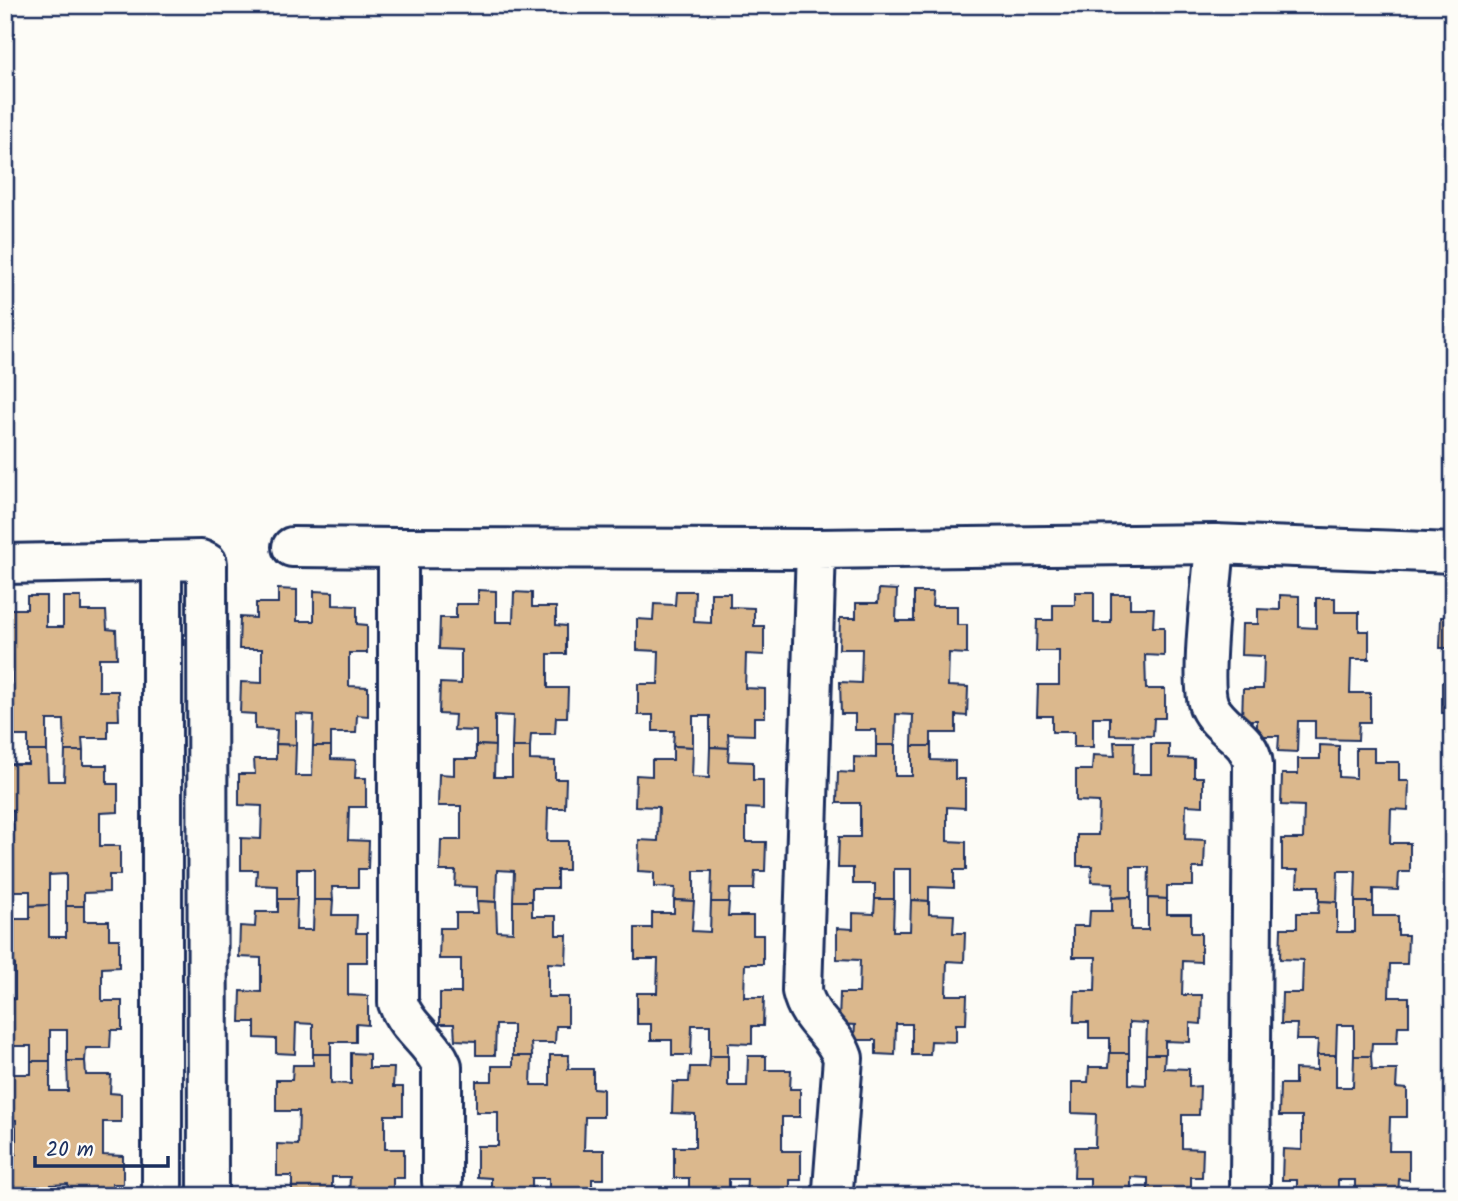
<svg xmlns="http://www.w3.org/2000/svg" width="1458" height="1201" font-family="Kalam,sans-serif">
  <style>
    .building { fill: #dbb88d; stroke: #1b2f5e; stroke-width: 2 }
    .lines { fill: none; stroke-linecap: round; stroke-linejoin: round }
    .street-casing { stroke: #1b2f5e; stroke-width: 44 }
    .street { stroke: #fdfcf7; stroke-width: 38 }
  </style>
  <rect width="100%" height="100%" fill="#fdfcf7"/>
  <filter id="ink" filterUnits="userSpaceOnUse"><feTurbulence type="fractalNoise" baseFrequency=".0143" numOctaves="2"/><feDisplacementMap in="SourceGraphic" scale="14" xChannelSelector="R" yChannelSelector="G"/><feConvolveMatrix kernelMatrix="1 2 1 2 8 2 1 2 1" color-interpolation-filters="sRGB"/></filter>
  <g filter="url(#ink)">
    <g class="building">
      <polygon points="278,589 297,590 297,621 314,621 314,591 333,592 333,605 357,606 357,624 367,625 367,653 349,653 349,686 368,687 368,716 357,715 356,733 331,733 331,746 313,746 314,715 296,714 296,745 276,744 277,730 255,729 255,714 240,713 241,682 262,683 262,649 239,649 240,617 256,618 256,603 278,603"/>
      <polygon points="879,589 897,590 896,621 914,621 914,592 933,592 932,606 957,606 957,625 967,625 967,654 949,653 948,686 968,687 967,716 956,715 956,733 931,733 931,746 912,746 913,715 896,714 895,745 876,745 876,730 855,730 855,714 841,714 840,682 861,683 862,649 839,649 840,618 856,618 856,603 878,603"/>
      <polygon points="478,590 496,591 496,622 513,622 514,592 532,593 532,607 556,607 556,625 566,626 566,654 548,654 548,688 568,688 567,717 556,717 555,734 531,734 530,747 512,747 513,716 495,715 495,746 476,745 476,731 454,730 455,715 439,714 440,683 461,684 461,650 439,649 440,618 456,618 456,604 478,604"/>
      <polygon points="676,591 695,591 694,622 711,623 711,593 730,593 730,607 754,608 754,626 764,626 764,655 746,654 745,688 765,689 765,717 754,717 754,735 728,734 729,748 710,747 710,716 693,716 693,747 673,746 674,731 653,731 653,715 638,715 638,684 658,684 659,651 637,650 637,619 653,620 654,604 675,605"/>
      <polygon points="1075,592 1094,592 1094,623 1111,623 1111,594 1130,594 1130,608 1154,608 1153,627 1164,627 1164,656 1145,655 1146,689 1165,689 1165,718 1154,718 1153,736 1110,735 1110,717 1093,717 1093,747 1074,747 1074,732 1052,732 1052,716 1037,716 1038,685 1059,685 1059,651 1036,651 1037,620 1053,620 1053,605 1075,605"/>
      <polygon points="1280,595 1299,596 1299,627 1316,628 1316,598 1335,598 1335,612 1359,612 1359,631 1369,631 1369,659 1351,659 1350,693 1370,693 1370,722 1359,722 1358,740 1315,739 1315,721 1298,721 1297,752 1278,751 1279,736 1257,736 1257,720 1242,720 1243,689 1263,689 1264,656 1241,655 1242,624 1258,624 1258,609 1280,610"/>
      <polygon points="27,596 46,596 46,627 63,627 63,597 81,597 81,611 106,611 107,629 116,630 117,658 99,658 99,691 118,691 119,720 108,720 108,738 82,738 83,751 65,751 64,720 47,720 47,751 28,751 28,736 7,736 5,690 12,690 12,655 5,656 5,609 27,609"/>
      <polygon points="1441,617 1453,617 1453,648 1440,648"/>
      <rect x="1442" y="682" width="11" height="31"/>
      <polygon points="1114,742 1134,742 1133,774 1151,774 1151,744 1169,744 1169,758 1194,759 1194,777 1203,777 1203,806 1186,805 1185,839 1205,840 1204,868 1193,868 1193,886 1167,886 1167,899 1148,898 1149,867 1131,867 1131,897 1112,898 1113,883 1091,882 1092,866 1077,866 1077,835 1098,835 1099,802 1076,801 1076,770 1092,770 1093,755 1115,756"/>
      <polygon points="276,744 296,745 295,776 312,776 313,746 331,746 331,759 356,760 355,778 366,778 366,807 349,807 348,840 369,841 368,869 358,869 358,887 332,887 333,900 314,900 314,869 297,869 297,899 278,899 278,886 256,885 257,870 241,870 241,838 261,839 262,806 239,805 239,774 255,774 254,759 276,759"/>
      <polygon points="476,745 495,746 494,777 512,777 512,747 530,747 530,760 555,761 555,779 566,779 565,808 548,808 547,841 568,841 568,870 557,870 557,888 532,888 532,901 513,901 514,871 497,870 496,902 477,901 477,887 455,886 456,871 440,871 441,840 461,840 461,806 438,806 439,774 454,775 454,759 476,759"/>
      <polygon points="876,745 895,745 895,776 912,776 912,746 931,746 931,760 955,761 955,779 965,779 965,808 947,807 947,841 966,842 966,870 954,870 954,888 929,887 929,901 911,900 911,869 894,869 894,899 875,899 875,884 853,884 853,868 838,868 839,837 860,837 860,803 837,803 838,772 854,773 854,757 876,758"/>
      <polygon points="1320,745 1339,746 1339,777 1356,778 1356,748 1374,748 1374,762 1399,762 1399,781 1409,781 1408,810 1391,809 1390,843 1410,843 1410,872 1399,872 1398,890 1373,889 1373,902 1355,902 1356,871 1338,871 1337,902 1319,901 1319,886 1297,886 1298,870 1282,870 1282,839 1303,839 1304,806 1281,805 1282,774 1298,774 1298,759 1320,759"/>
      <polygon points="673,746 693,747 692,777 709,778 710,747 729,748 728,761 753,762 753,780 763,780 763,809 746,808 746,842 766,842 765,871 755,871 754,889 730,889 729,902 711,902 712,871 694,871 694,901 674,900 675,888 654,887 654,872 638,871 639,840 658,841 659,807 635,806 636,775 652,776 652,760 673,760"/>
      <polygon points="28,751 47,751 48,781 64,781 65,751 83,751 83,765 107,765 107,784 118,784 118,812 100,813 100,846 120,846 120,875 109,875 109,892 84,893 84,906 66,906 66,874 49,875 49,905 30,906 30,891 8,891 5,844 13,844 13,810 5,810 6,764 28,764"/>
      <polygon points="1131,897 1131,930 1148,930 1148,898 1167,899 1167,914 1191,914 1191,933 1201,933 1201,962 1183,961 1182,995 1202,995 1201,1024 1190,1023 1190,1042 1165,1041 1165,1054 1146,1054 1147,1023 1129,1022 1129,1053 1110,1053 1110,1038 1089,1038 1089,1022 1074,1022 1075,991 1095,991 1096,957 1073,957 1073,926 1089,926 1090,911 1112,911 1112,898"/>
      <polygon points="278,899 297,899 296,930 313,930 314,900 333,900 332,915 357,915 356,933 367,933 367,962 348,962 348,995 368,996 368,1025 356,1024 356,1042 331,1042 331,1054 313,1054 313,1024 296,1023 295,1054 276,1053 276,1039 255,1038 255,1022 240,1022 241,991 261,992 261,958 239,957 240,926 255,927 256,912 278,912"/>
      <polygon points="875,899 894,899 893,931 910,931 911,900 929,901 929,914 954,915 953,933 965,933 964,962 947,961 946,995 967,995 966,1024 956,1024 956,1042 931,1041 930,1055 912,1055 912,1024 896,1024 895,1055 876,1054 876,1040 854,1040 855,1025 839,1024 840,993 859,993 860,960 837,959 837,928 853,929 853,913 874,914"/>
      <polygon points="674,900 694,901 692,931 710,932 711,902 729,902 728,916 753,916 753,935 763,935 763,964 745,964 744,997 764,997 763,1026 752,1026 752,1044 728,1043 728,1056 710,1056 710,1025 692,1025 691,1055 672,1055 672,1040 651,1040 651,1024 637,1024 637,993 657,993 658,959 635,959 635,928 652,928 652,913 674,913"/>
      <polygon points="477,901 496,902 497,931 513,932 513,901 532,901 532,916 556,916 556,935 567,935 566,964 548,963 548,997 568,997 568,1026 556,1026 555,1043 531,1043 532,1056 513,1056 513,1025 496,1025 495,1055 476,1055 476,1041 455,1040 454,1024 440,1024 440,993 461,993 461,959 439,959 440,928 456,928 456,913 478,913"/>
      <polygon points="1319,901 1337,902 1337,932 1355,932 1355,902 1373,902 1373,916 1398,916 1398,935 1408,935 1407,964 1390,964 1389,997 1409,997 1409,1026 1398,1026 1397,1043 1372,1043 1371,1056 1354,1056 1354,1025 1337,1025 1336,1055 1317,1055 1318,1040 1296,1040 1297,1024 1281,1024 1282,993 1302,993 1303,960 1280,959 1281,928 1297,928 1297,913 1318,913"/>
      <polygon points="49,905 49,937 66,937 66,906 84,906 84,921 109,921 109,939 119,939 119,967 102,968 102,1001 122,1001 122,1030 111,1030 110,1048 86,1048 85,1061 67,1061 67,1030 50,1030 50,1061 31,1061 31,1046 10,1046 9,1030 5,1030 5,999 15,999 15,965 5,965 8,919 30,919 30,906"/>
      <polygon points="351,1053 369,1054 369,1068 394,1068 393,1087 403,1087 403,1115 385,1115 385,1149 404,1149 404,1178 393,1178 393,1196 349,1196 350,1177 332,1177 332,1196 292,1192 292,1176 277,1176 277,1144 298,1145 299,1111 276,1111 276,1080 292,1080 293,1065 313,1065 313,1054 331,1054 331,1083 351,1084"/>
      <polygon points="1110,1053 1129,1053 1129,1084 1146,1085 1146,1054 1165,1054 1164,1068 1189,1069 1189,1087 1200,1086 1199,1115 1182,1115 1182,1148 1203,1149 1202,1177 1191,1177 1191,1195 1148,1196 1148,1178 1131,1177 1131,1196 1090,1194 1090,1178 1074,1178 1075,1147 1095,1147 1096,1114 1072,1113 1072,1082 1088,1082 1089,1067 1109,1067"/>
      <polygon points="550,1055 569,1055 568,1069 593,1069 593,1088 603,1089 603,1117 585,1117 584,1150 604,1150 604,1179 592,1179 592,1196 549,1196 549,1178 532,1178 532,1196 491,1193 491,1178 477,1177 477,1146 498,1146 498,1112 476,1112 476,1081 492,1081 492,1066 513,1066 513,1056 532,1056 531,1085 550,1085"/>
      <polygon points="1317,1055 1336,1055 1336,1087 1353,1087 1354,1056 1371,1056 1372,1070 1397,1070 1396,1088 1407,1089 1407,1117 1390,1117 1389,1151 1409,1151 1409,1180 1399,1179 1398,1196 1355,1196 1355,1180 1338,1180 1338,1196 1297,1196 1297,1180 1282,1180 1283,1149 1302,1150 1302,1116 1279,1116 1280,1084 1295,1084 1295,1069 1317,1070"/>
      <polygon points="710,1056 728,1056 728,1086 747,1086 748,1056 766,1056 766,1070 791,1070 790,1089 800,1089 800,1117 782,1117 782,1151 801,1151 801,1180 790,1180 790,1196 746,1196 747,1179 729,1179 729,1196 689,1194 689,1178 674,1178 674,1147 695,1147 695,1114 672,1113 673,1082 689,1082 690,1067 709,1067"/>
      <polygon points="31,1061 50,1061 50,1091 68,1091 67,1061 85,1061 86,1075 111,1075 110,1093 121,1094 121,1122 103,1122 103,1155 123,1156 123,1184 112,1184 112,1196 69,1196 68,1184 51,1185 51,1196 11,1196 11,1185 5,1185 5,1154 16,1154 16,1120 5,1120 5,1089 10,1089 9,1074 31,1074"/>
    </g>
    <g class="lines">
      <defs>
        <g id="street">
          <path d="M1215,544C1213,576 1199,682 1209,706C1220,730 1251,738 1253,765L1250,1187"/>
          <polyline points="292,547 398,548"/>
          <polyline points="5,564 201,560 207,563 208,1196"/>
          <path d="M442,1182V1066C432,1041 407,1029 398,1003V548L816,549"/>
          <path d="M833,1189L843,1058C834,1031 809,1022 802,991L816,549L1215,544L1453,553"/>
          <polyline points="162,1196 162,561"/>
        </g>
      </defs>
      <use href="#street" class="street-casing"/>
      <use href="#street" class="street"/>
    </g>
  </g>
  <rect width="1458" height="1201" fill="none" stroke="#fdfcf7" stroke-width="28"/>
  <rect x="14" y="14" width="1430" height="1173" fill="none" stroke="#1b2f5e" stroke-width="2.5" filter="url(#ink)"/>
  <path d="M35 1156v10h133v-10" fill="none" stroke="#1b2f5e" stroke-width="3.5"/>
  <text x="46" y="1156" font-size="21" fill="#1b2f5e" stroke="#fdfcf7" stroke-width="5" paint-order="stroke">20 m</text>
</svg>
